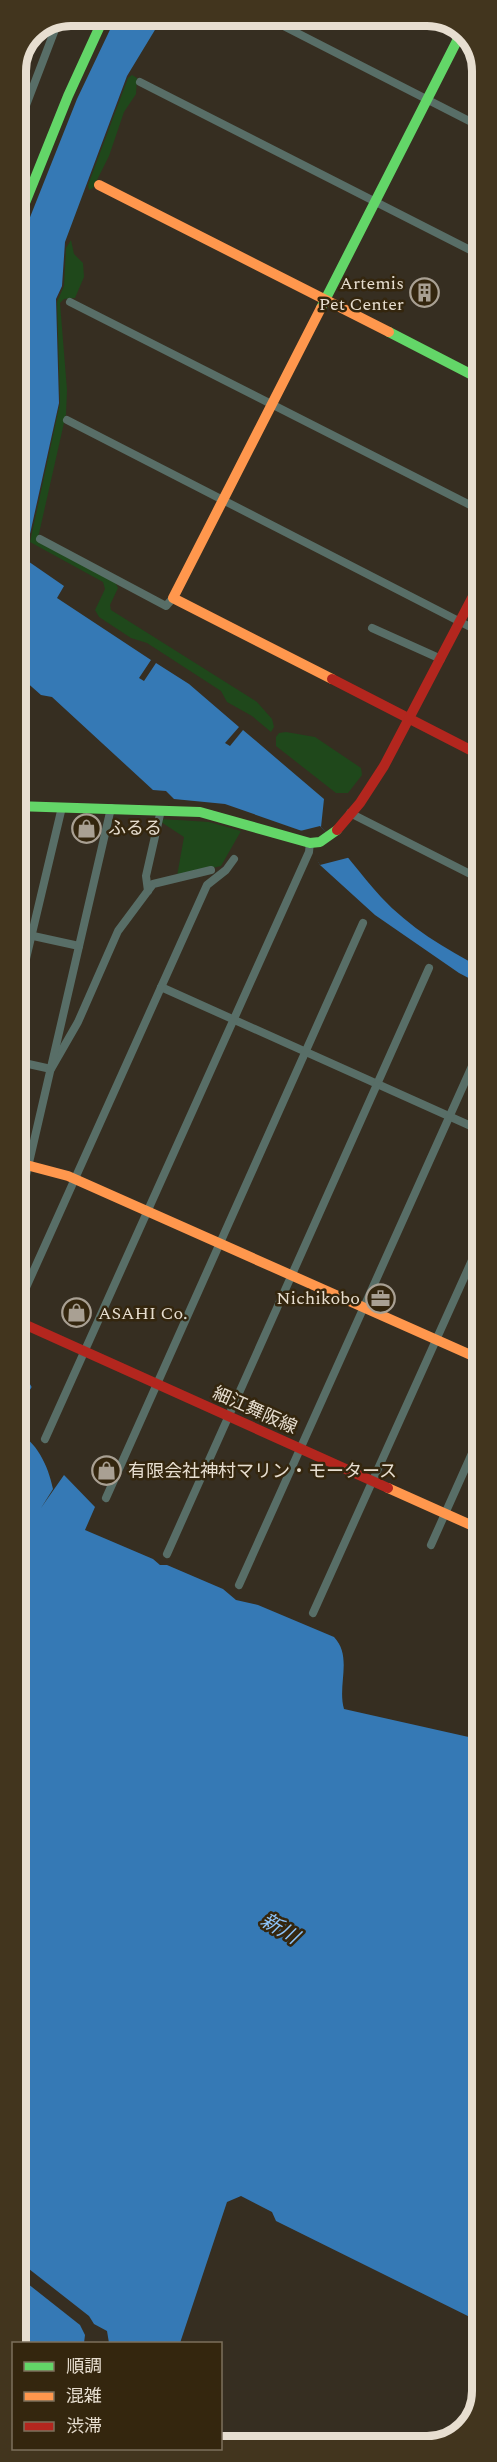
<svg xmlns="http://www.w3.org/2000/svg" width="497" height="2462" font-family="Spectral,'Noto Sans JP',serif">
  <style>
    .green { fill: #1f481b }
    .water { fill: #3579b5 }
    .pier { fill: #362e21 }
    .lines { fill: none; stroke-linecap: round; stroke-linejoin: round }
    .stream { stroke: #3579b5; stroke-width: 3 }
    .street { stroke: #586e67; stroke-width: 8 }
    .fast { stroke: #63d668; stroke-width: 10 }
    .slow { stroke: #ff974d; stroke-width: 10 }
    .jam { stroke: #b3261e; stroke-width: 10 }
    .labels { text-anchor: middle; stroke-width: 5; stroke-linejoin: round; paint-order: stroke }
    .poi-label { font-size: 18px; fill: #e7ded0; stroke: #34260e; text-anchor: start }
    .street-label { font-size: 18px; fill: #e7ded0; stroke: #34260e }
    .water-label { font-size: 20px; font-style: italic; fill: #8ec4f9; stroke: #34260e }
    .rim { fill: none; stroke: #e7ded0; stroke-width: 8 }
  </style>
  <rect width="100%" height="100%" fill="#362e21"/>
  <g class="green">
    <polygon points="132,75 137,78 136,94 124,112 109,156 93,188 89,190 88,185 128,78"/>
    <polygon points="15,161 29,168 18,197 15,197"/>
    <polygon points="71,240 74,254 83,263 84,277 75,298 64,299 60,303 67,390 66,414 38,538 115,582 118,588 110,605 111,610 257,702 272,719 274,727 271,732 252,716 227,702 221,691 147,643 131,638 99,617 95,610 105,589 103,582 30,542 60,403 57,302 64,286 66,248"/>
    <polygon points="286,732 315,737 361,768 362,775 348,793 336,793 276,746 276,737 279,733"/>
    <polygon points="162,819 209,822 241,831 221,866 177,876 184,837 161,822"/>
  </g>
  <g class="water">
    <polygon points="117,15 164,15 127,76 65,242 62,286 56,299 59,403 28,543 15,548 15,255 77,99"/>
    <path d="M15,557H22L64,586L57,598L151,660L139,678L144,681L156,663L189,684L239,727L225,743L230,746L243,730L324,799L321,827C343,849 360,874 381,897C409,927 445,949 482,968V985L459,973L375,915L320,865L302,831L225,804L174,799L166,791L153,790L52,697L41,695L15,672Z"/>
    <path d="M15,1430C37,1442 48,1465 53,1489L41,1508L64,1475L95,1507L85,1530L153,1559L160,1565H167L223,1589L236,1600L258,1605L334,1637C353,1657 337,1685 344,1709L482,1740V2323L276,2221L272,2212L241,2196L227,2202L180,2343H109L107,2331L94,2324L89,2316L15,2258Z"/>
    <polygon points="18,2276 80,2325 85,2335 84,2343 16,2343 15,2282"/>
  </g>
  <polygon class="pier" points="284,826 300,831 320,826 351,857 320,865 300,834 288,831"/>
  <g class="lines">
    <polyline class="stream" points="15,1363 30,1387 17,1407"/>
    <g class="street">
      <polyline points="262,15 481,127"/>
      <polyline points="140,82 482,256"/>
      <polyline points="15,134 59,19"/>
      <polyline points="70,302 482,511"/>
      <polyline points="67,420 482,633"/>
      <polyline points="40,539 166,606 173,598"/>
      <polyline points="372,628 441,659"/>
      <path d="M15,699C31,718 19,747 15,769"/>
      <polyline points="350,813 482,880"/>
      <polyline points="148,891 146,876 161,810"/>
      <polyline points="15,932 79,946"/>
      <polyline points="161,987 482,1131"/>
      <polyline points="15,1005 62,807"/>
      <polyline points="15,1061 51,1069 78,1022 118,931 153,884 211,870"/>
      <polyline points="15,1223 111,808"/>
      <polyline points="15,1312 207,885 226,870 234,859"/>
      <polyline points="45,1439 309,852 310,842"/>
      <polyline points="106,1498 363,923"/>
      <polyline points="431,1545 482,1431"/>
      <polyline points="167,1554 429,968"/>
      <polyline points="239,1585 482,1044"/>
      <polyline points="313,1613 482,1238"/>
    </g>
    <g class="fast">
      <polyline points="15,228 68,96 105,15"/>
      <polyline points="321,308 463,29"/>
      <polyline points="389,332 482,380"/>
      <polyline points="15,806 200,812 310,843 320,842 337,830"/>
    </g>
    <g class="slow">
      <polyline points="99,185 389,332"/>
      <polyline points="321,308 173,598 332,679"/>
      <polyline points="15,1162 68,1176 482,1360"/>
      <polyline points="388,1488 482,1530"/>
    </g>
    <g class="jam">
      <polyline points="332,679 482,756"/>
      <polyline points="337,830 360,803 384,766 482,579"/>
      <polyline points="15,1320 388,1488"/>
    </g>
  </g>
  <defs>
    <symbol id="building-ring" viewBox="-11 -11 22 22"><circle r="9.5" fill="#34260e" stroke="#a9a093" stroke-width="1.5"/><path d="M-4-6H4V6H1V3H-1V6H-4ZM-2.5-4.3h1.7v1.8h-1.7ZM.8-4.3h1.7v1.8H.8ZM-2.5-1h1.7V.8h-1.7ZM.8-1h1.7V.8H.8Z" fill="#a9a093"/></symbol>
    <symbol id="shop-ring" viewBox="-11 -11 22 22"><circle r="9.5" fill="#34260e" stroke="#a9a093" stroke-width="1.5"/><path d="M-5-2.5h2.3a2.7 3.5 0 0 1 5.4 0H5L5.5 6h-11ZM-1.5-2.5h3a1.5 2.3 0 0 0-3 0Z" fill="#a9a093"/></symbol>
    <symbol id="office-ring" viewBox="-11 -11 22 22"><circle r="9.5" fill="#34260e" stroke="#a9a093" stroke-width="1.5"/><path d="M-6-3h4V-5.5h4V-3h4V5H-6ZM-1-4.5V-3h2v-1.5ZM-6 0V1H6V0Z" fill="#a9a093"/></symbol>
  </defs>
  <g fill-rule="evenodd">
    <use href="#building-ring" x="408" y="276" width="33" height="33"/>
    <use href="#shop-ring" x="70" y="812" width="33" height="33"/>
    <use href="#office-ring" x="364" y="1282" width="33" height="33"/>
    <use href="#shop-ring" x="60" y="1296" width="33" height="33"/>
    <use href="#shop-ring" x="90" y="1454" width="33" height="33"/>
  </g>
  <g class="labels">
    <g class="poi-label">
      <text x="404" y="289" text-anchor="end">Artemis<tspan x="404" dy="21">Pet Center</tspan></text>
      <text x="108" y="834">ふるる</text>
      <text x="360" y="1304" text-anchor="end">Nichikobo</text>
      <text x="98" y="1319">ASAHI Co.</text>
      <text x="128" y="1477">有限会社神村マリン・モータース</text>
    </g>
    <g class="street-label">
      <text transform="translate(255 1410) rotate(24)" y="6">細江舞阪線</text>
    </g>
    <g class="water-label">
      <text transform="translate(280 1928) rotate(31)" y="7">新川</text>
    </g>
  </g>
  <path d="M0 0H497V2462H0ZM71 26H427A45 45 0 0 1 472 71V2391A45 45 0 0 1 427 2436H71A45 45 0 0 1 26 2391V71A45 45 0 0 1 71 26Z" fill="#42351e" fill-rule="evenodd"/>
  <path class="rim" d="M71 26H427A45 45 0 0 1 472 71V2391A45 45 0 0 1 427 2436H71A45 45 0 0 1 26 2391V71A45 45 0 0 1 71 26Z"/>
  <rect x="12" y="2342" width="210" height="108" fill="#34260e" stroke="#7c705c" stroke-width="1.5"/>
  <rect x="24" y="2362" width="30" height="9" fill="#63d668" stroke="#7c705c" stroke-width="1.5"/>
  <text x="66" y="2372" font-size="18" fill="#e7ded0">順調</text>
  <rect x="24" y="2392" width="30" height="9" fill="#ff974d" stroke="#7c705c" stroke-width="1.5"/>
  <text x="66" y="2402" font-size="18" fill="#e7ded0">混雑</text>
  <rect x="24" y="2422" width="30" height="9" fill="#b3261e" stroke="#7c705c" stroke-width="1.5"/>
  <text x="66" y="2432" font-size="18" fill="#e7ded0">渋滞</text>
</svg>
